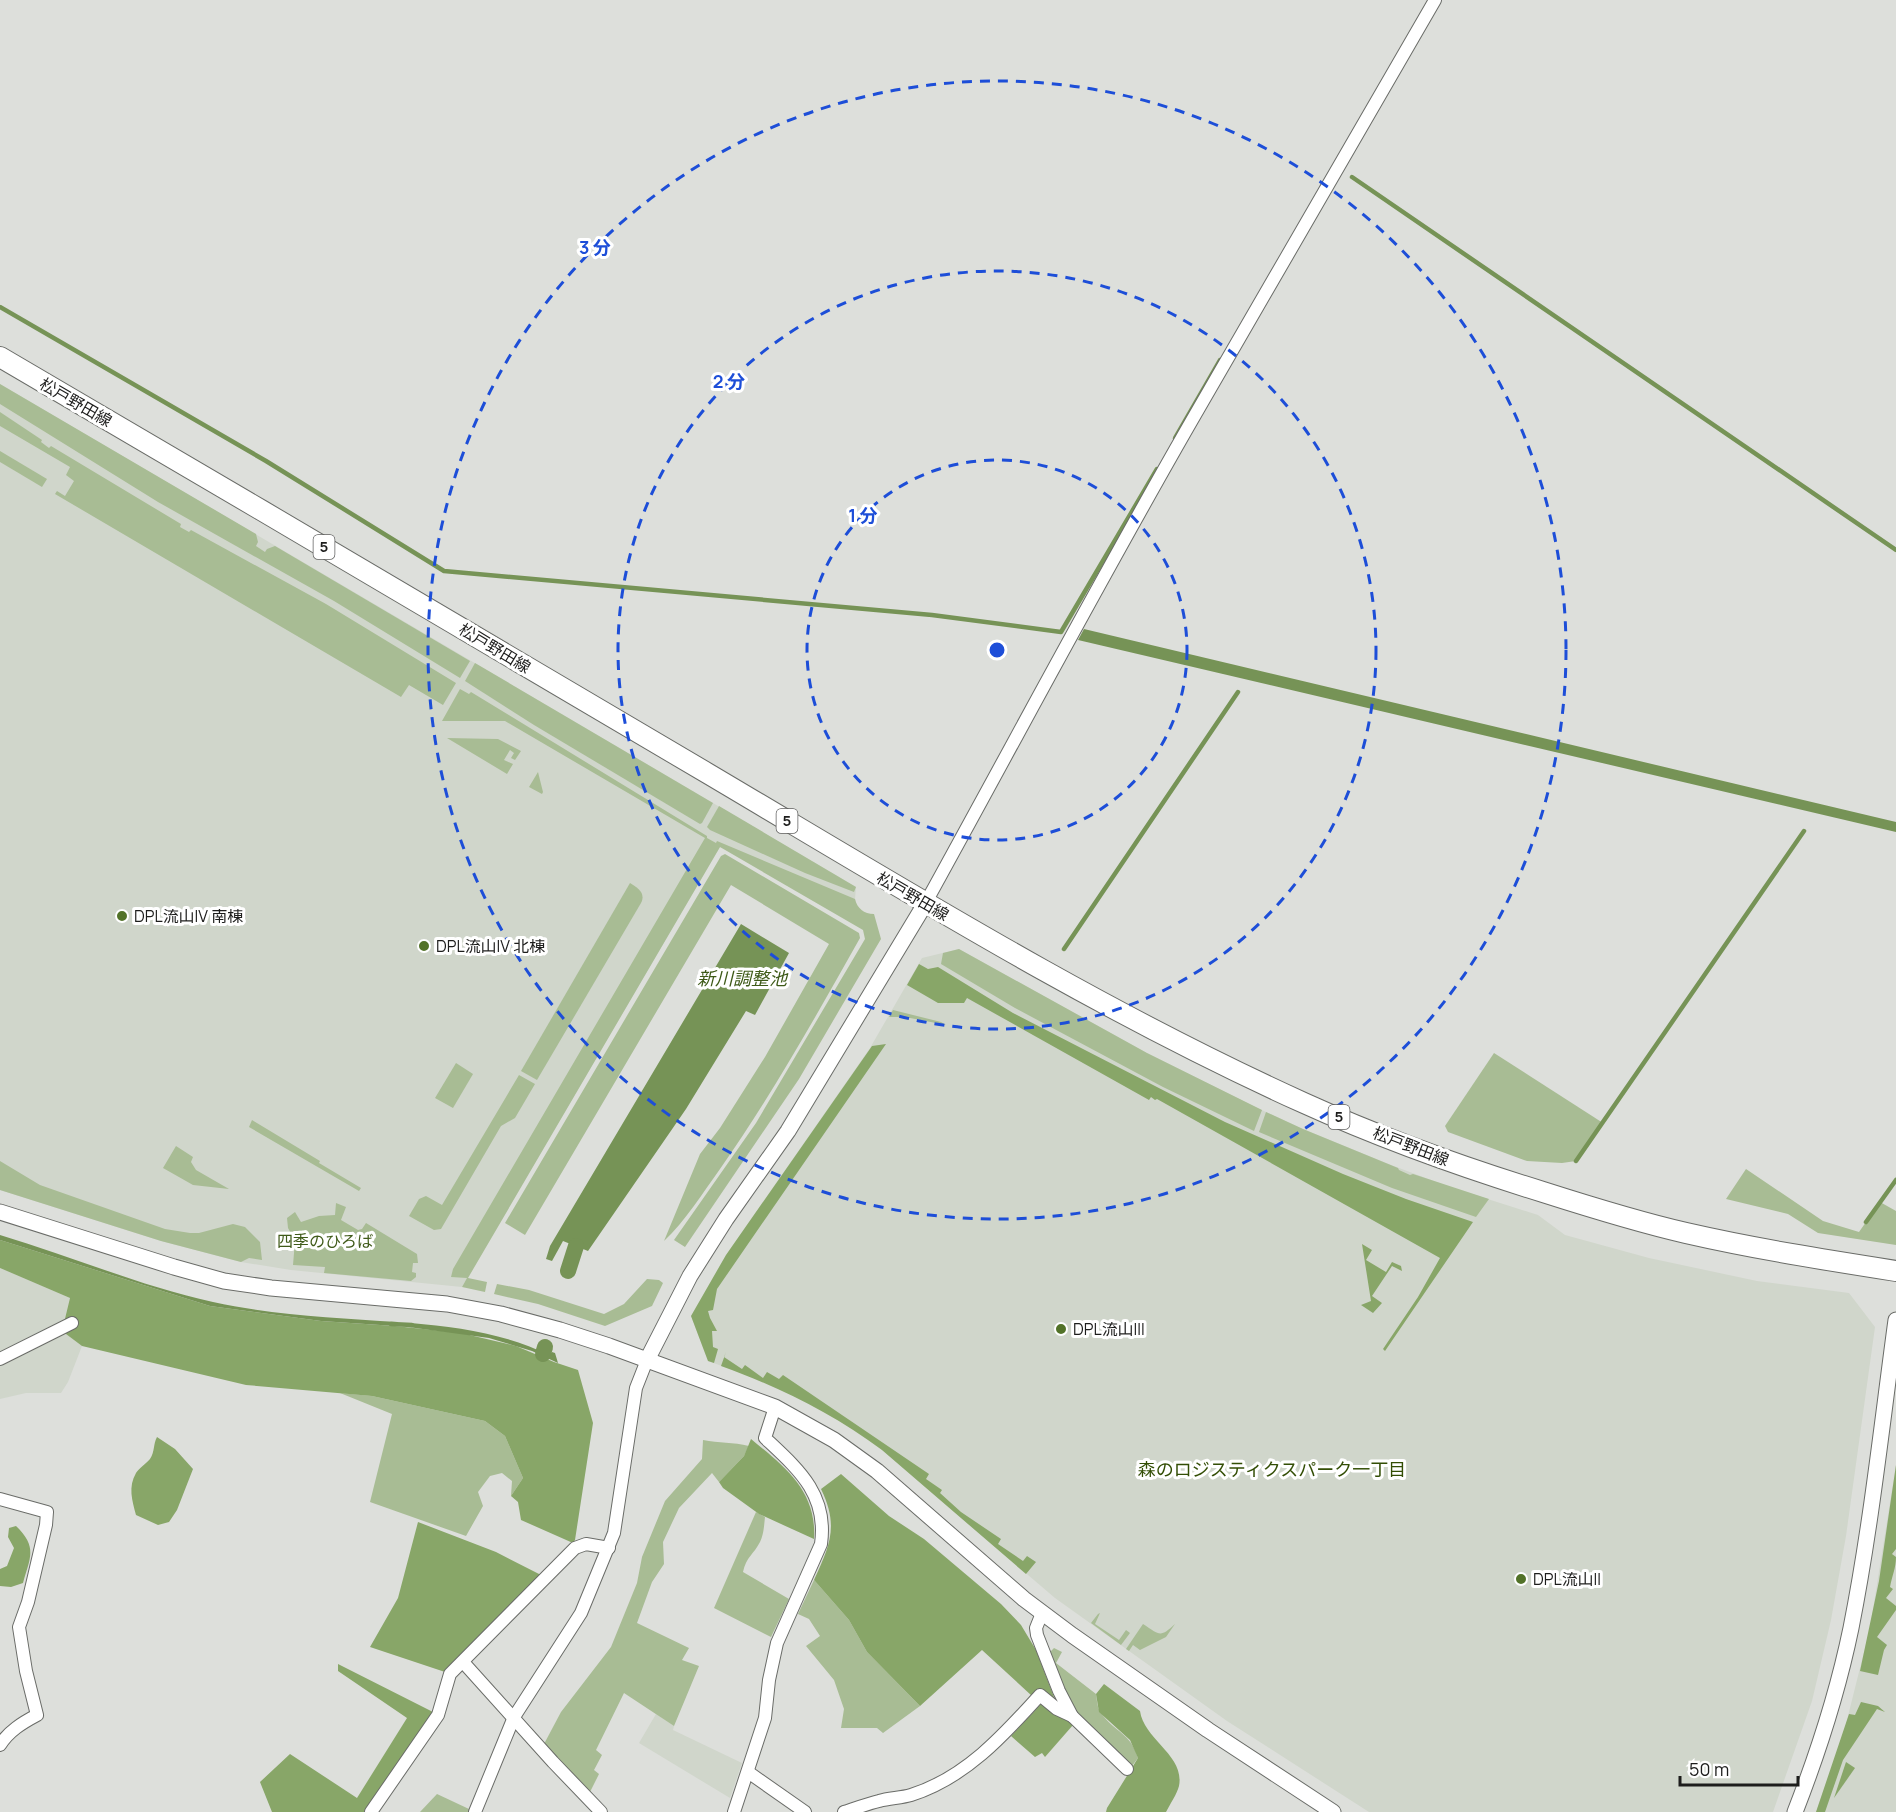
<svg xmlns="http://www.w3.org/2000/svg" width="1896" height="1812" font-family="Manrope,'Noto Sans JP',sans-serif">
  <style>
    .built { fill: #d0d6cb }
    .green { fill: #a8bc94 }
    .forest { fill: #88a668 }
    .water { fill: #769356 }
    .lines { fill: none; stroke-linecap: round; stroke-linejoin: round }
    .stream { stroke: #769356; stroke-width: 4.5 }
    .canal { stroke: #769356; stroke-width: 16 }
    .minor-casing { stroke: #6a6c68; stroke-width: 14 }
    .tertiary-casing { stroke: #6a6c68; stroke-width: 17 }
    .primary-casing { stroke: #6a6c68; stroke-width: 22 }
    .minor { stroke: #fff; stroke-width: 12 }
    .tertiary { stroke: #fff; stroke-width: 15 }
    .primary { stroke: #fff; stroke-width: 20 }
    .ring { fill: none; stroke: #1d4ed8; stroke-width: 3; stroke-dasharray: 10 8 }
    .poi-dot { fill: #527228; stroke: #fff; stroke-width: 2 }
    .labels { text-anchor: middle; stroke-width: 6; stroke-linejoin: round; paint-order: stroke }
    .shield { fill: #fff; stroke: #616160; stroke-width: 1.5 }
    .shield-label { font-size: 15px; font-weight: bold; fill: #1d1d1c }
    .street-label { font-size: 16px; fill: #1d1d1c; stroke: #fff }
    .poi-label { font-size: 16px; fill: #1d1d1c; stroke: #fff; text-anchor: start }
    .park-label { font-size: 16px; fill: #405b1a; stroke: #fff }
    .water-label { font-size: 18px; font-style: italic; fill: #3e5a18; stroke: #fff }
    .neighbourhood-label { font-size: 18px; fill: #334e05; stroke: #fff }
    .centre { fill: #1d4ed8; stroke: #fff; stroke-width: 3 }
    .ring-label { font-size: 18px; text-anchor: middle; font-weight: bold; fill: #1d4ed8; stroke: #fff; stroke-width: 6; stroke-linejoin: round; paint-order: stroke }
  </style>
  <rect width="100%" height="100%" fill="#dddfdb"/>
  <g class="built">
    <polygon points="0,384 856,887 855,899 856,905 863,911 720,847 462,1287 291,1270 241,1262 161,1241 0,1190"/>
    <polygon points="959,949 1147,1053 1251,1105 1303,1129 1391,1165 1450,1187 1538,1215 1565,1235 1649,1258 1757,1281 1849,1293 1875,1327 1846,1536 1831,1620 1812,1701 1773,1812 1369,1812 1227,1721 1055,1598 882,1450 858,1432 807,1402 755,1378 708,1361 691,1316 726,1255 870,1048 922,958"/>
    <polygon points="0,1268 70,1298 64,1322 0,1353"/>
    <polygon points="62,1331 82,1346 68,1382 61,1393 26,1393 0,1399 0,1364"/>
    <polygon points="1896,1465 1896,1812 1816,1812 1842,1740 1870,1628"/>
    <polygon points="656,1714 674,1726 673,1730 742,1763 730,1798 639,1743"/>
  </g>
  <g class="green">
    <polygon points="0,384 256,534 258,542 256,546 265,552 267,549 275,546 470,661 460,678 334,601 158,502 0,404"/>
    <polygon points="0,412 42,440 41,442 49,448 51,446 181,524 180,527 189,532 191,530 326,604 456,683 443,705 409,685 401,697 55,494 57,491 65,496 74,481 66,475 70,467 0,426"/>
    <polygon points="0,451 47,479 42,487 0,462"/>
    <polygon points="475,663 713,803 702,823 700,824 534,725 465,681"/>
    <path d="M460,689L469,694L471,692L707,836V838L716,843L717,841L855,899C857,908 864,914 874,914L881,939L799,1079L685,1247L674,1240L756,1123L865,939L863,930L720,847L468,1278L487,1282L485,1292L462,1287L467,1278L451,1277L453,1269L705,838L505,721H442Z"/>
    <polygon points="447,738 498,739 521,751 515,760 511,758 514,753 510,750 504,760 513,764 507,774"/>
    <polygon points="538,772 543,792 542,794 529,787"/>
    <polygon points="719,806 856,887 854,892 805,873 710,830 707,827"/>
    <path d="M725,854L859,933L860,938C816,1016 772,1095 720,1169C702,1194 686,1220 664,1241L700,1154L720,1128L765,1057L829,944L731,885L525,1235L505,1223L721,856Z"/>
    <path d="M630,883C638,888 646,893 641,903L537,1080L521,1071Z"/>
    <polygon points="959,949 1147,1053 1262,1110 1254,1131 1163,1087 1015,1008 941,964 943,953"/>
    <polygon points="893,1010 941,1022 946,1025 905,1017 889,1017"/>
    <polygon points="1494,1053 1603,1123 1576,1161 1562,1163 1527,1161 1448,1132 1445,1126"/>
    <polygon points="456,1063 473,1074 453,1108 435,1098"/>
    <polygon points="519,1075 535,1084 515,1118 501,1126 441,1229 434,1230 409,1216 419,1199 426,1196 442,1205"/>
    <polygon points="1266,1112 1303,1129 1398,1168 1399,1170 1410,1175 1413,1174 1489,1199 1476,1217 1392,1188 1259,1132"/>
    <polygon points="252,1120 320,1161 319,1163 361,1188 359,1191 249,1127"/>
    <polygon points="176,1146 193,1157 191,1162 196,1170 229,1189 193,1185 163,1168"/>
    <polygon points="0,1161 40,1185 165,1229 190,1233 199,1233 233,1224 245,1227 260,1242 262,1260 249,1258 241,1262 161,1241 0,1190"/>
    <polygon points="1746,1169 1823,1221 1859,1232 1880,1202 1896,1211 1896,1245 1818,1233 1788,1214 1726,1199"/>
    <polygon points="336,1203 346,1207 341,1220 358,1230 362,1229 366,1223 417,1254 418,1263 413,1263 412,1272 416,1273 416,1277 411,1281 324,1273 325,1267 293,1265 295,1241 288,1228 287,1218 295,1212 301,1222 319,1216 335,1215"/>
    <polygon points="647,1279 659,1280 663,1283 652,1306 605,1326 538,1304 494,1294 497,1284 529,1290 604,1314 624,1304"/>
    <polygon points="340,1393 372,1396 485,1421 505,1436 523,1478 511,1496 512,1481 502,1473 490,1476 478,1492 483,1506 466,1536 370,1502 392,1414"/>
    <path d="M703,1440C719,1443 733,1442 749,1446L744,1456L719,1482L712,1473L679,1508L663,1542L664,1564L652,1582L637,1623L689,1648L682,1660L699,1666L674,1726L624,1693L596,1750L602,1755L594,1770L599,1774L589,1794L544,1744L561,1712L611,1647L637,1583L642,1557L665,1501L702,1459Z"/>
    <path d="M756,1512L765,1517C764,1525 764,1534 760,1542C754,1554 746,1557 743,1572L789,1599L771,1637L714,1608Z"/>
    <polygon points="814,1580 849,1620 867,1652 920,1706 883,1733 877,1728 841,1728 844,1709 834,1680 806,1646 820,1636 809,1619 798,1614"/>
    <polygon points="1100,1613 1095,1624 1119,1640 1126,1630 1130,1633 1121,1645 1091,1623 1098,1614"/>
    <path d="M1143,1624C1160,1635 1160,1638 1175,1624L1166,1637L1140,1650L1133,1645L1129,1651L1126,1649Z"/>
    <path d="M1054,1648L1062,1652L1056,1663L1096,1694C1097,1700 1097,1708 1101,1713C1114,1732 1131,1733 1138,1758L1132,1766L1077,1712L1066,1696L1049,1653Z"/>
    <polygon points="437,1794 469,1809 468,1812 420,1812"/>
  </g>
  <g class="forest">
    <polygon points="919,964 928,969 938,967 1013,1013 1225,1122 1343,1174 1406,1199 1473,1222 1385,1351 1383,1349 1418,1297 1440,1258 1157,1099 1155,1100 1151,1097 1149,1100 967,998 964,1003 938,1003 907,985"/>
    <polygon points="886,1044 717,1289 713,1310 708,1311 710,1318 717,1331 712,1331 713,1347 718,1349 714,1363 708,1361 691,1316 726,1255 872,1046"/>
    <polygon points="0,1240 210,1306 321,1321 395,1326 461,1333 516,1346 554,1362 578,1370 593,1423 575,1540 573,1543 521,1520 518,1502 511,1496 523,1478 505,1436 485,1421 372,1396 246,1385 82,1346 62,1331 70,1298 0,1268"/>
    <polygon points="1362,1244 1372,1250 1366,1260 1386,1272 1392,1262 1401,1266 1402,1271 1392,1266 1372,1296 1382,1303 1373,1313 1361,1305 1371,1301"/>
    <path d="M726,1352L724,1357L742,1369L745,1365L763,1378L767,1372L779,1379L783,1375L929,1474L926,1479L942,1490L940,1493L961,1512L1001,1539L998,1544L1023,1561L1027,1556L1036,1562L1026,1574L882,1450C832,1413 779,1387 721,1366Z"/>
    <path d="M157,1437L175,1449L193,1469L177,1510L169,1522L158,1525L136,1515C132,1500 128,1487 136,1473C139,1468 146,1464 150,1459C155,1452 153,1444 157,1437Z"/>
    <path d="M751,1439C785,1467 817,1491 814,1539L759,1514L723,1488L719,1482L744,1456Z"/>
    <path d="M1896,1465V1549L1892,1554L1896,1557C1896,1568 1892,1576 1890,1587L1893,1589L1886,1598L1896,1606V1610L1877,1637L1887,1645L1884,1650L1878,1675L1860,1671L1879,1581Z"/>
    <path d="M841,1474L889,1516L924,1539L1001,1604L1021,1625L1036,1650L1057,1705L1032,1696L982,1650L920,1706L867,1652L849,1620L814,1580C830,1545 839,1526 821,1489Z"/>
    <polygon points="418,1522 496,1552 541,1575 445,1672 370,1647 398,1598"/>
    <path d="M16,1526C38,1547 30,1558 23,1583L11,1587L0,1586V1569L7,1566L14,1548L8,1537L9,1528Z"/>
    <polygon points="338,1664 433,1712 364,1812 272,1812 260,1782 290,1754 357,1798 407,1718 338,1671"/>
    <path d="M1104,1684L1140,1711C1144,1740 1185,1755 1179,1786C1177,1794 1170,1804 1166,1812H1106L1107,1808L1138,1758L1130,1740L1099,1712L1096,1694Z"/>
    <polygon points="1043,1702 1073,1725 1045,1757 1042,1753 1035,1757 1011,1736"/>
    <polygon points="1861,1702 1878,1706 1885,1712 1877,1709 1843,1760 1825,1812 1816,1812 1849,1714 1855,1715"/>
    <polygon points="1846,1762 1855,1768 1834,1798"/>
  </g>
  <g class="water">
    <polygon points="1084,629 1896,822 1896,832 1078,640"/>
    <polygon points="741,924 789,953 755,1015 746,1011 686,1109 588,1251 563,1241 552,1261 546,1259 550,1246"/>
    <path d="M0,1235C71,1256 140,1286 213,1302C273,1315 336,1318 398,1322L395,1326L321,1321L210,1306L0,1240Z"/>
    <path d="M411,1323C458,1327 506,1334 549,1355L552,1352L555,1353L558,1363L532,1351L489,1338L408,1327Z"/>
  </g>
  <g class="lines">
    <g class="stream">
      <polyline points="1352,177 1896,550"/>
      <polyline points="0,307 266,461 444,571 932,615 1061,632 1157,469"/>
      <polyline points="1175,438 1220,360"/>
      <polyline points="1064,949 1238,692"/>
      <polyline points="1576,1161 1804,831"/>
      <polyline points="1866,1222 1896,1180"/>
      <polyline points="391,1324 412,1325"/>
    </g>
    <g class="canal">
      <polyline points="568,1271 576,1246"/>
      <polyline points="543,1354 545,1347"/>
    </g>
    <defs>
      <g id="minor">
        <path d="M925,904C1015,741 1102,576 1195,415C1274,276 1356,139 1435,0"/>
        <polyline points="0,1359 72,1323"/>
        <path d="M0,1499L47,1512L46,1525L28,1602L19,1627L26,1671L37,1715C22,1723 9,1731 0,1745"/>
        <polyline points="463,1662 553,1762 601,1812"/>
        <polyline points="1072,1716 1127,1769"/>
        <polyline points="748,1772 805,1812"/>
        <polyline points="371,1812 438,1715 450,1674 575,1548 586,1544 609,1548"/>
        <polyline points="475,1812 514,1717 581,1613 614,1533 636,1388 647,1360"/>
        <path d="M734,1812L765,1718L769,1680L777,1643L821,1544C828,1494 798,1469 765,1438L775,1407"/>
        <path d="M844,1812C856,1808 867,1804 879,1801C889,1798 901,1798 911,1795C965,1778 1003,1736 1040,1695L1057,1709L1072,1716L1059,1691L1037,1635L1036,1628L1042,1613"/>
      </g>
      <g id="tertiary">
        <polyline points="0,1212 174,1267 224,1281 271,1288 447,1304 501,1314 560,1330 609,1346 775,1407 834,1440 877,1471 1024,1599 1072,1635 1208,1730 1333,1812"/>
        <polyline points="647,1360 690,1276 726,1219 788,1131 925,904"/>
        <path d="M1795,1812C1818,1753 1838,1691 1851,1628C1871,1527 1882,1423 1896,1320"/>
      </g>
      <path id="primary" d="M0,357C236,495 472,634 707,773C903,889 1096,1009 1304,1103C1381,1138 1462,1167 1543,1192C1590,1207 1638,1222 1686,1233C1756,1249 1826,1260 1896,1271"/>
    </defs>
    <use href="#minor" class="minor-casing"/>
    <use href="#tertiary" class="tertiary-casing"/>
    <use href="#primary" class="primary-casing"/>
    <use href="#minor" class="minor"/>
    <use href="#tertiary" class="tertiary"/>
    <use href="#primary" class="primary"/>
  </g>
  <g class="ring">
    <circle cx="997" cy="650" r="190"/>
    <circle cx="997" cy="650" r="379"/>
    <circle cx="997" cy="650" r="569"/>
  </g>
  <g class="poi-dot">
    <circle cx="122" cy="916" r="6"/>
    <circle cx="424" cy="946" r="6"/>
    <circle cx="1061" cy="1329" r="6"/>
    <circle cx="1521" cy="1579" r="6"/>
  </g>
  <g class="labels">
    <g class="shield">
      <rect x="313.5" y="535" width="21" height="24" rx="4.5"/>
      <rect x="776.5" y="809" width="21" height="24" rx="4.5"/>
      <rect x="1328.5" y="1105" width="21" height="24" rx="4.5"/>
    </g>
    <g class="shield-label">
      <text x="324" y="552">5</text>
      <text x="787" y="826">5</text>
      <text x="1339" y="1122">5</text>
    </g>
    <g class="street-label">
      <text transform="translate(76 402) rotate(30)" y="6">松戸野田線</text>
      <text transform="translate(495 648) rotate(31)" y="6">松戸野田線</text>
      <text transform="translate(913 896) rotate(30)" y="6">松戸野田線</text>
      <text transform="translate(1411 1146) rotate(21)" y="6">松戸野田線</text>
    </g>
    <g class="poi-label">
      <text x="134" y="922">DPL流山IV 南棟</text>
      <text x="436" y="952">DPL流山IV 北棟</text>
      <text x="1073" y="1335">DPL流山III</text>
      <text x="1533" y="1585">DPL流山II</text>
    </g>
    <g class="park-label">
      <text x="325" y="1247">四季のひろば</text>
    </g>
    <g class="water-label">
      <text x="742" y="985">新川調整池</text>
    </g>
    <g class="neighbourhood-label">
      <text x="1272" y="1476">森のロジスティクスパーク一丁目</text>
    </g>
  </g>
  <circle cx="997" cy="650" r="9" class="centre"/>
  <g class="ring-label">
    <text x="595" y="254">3 分</text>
    <text x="729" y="388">2 分</text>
    <text x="863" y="522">1 分</text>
  </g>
  <path d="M1680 1776v9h118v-9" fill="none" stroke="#1d1d1c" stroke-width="3"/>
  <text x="1689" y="1776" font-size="18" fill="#1d1d1c" stroke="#ffffff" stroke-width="4.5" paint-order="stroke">50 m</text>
</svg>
